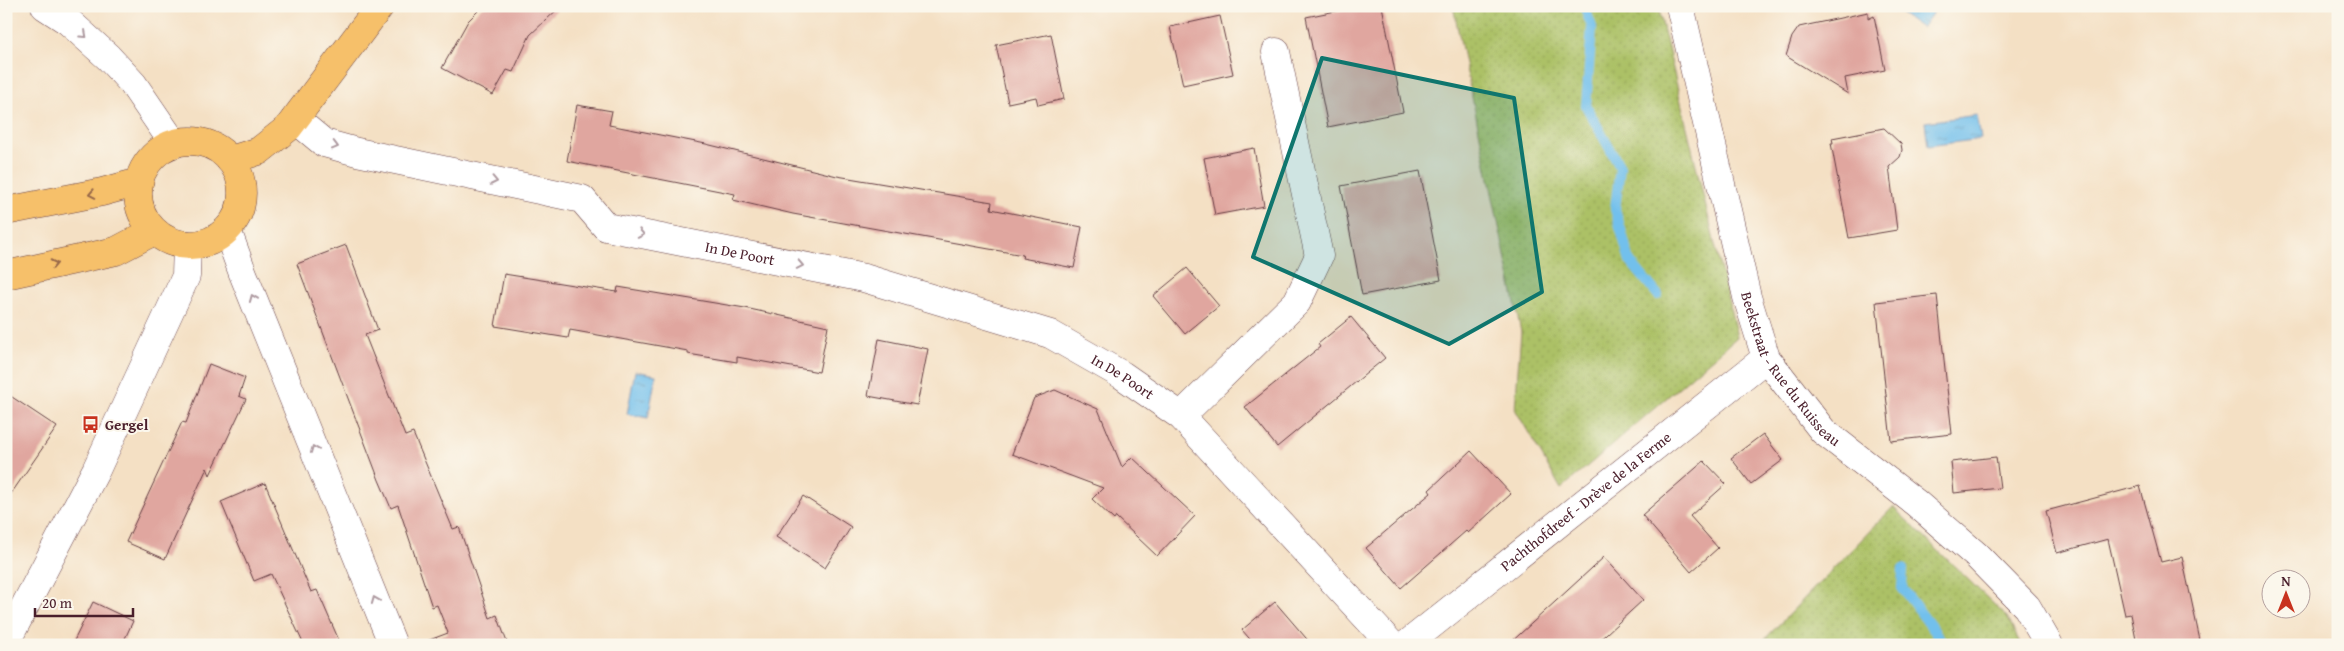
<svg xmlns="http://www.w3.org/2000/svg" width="2344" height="651" font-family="'Gentium Book Plus',serif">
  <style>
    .green { fill: url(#green-dots); stroke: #7b7048 }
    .water { fill: url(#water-ripples); stroke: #5e708c }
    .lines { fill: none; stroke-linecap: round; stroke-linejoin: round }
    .stream { stroke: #72c0ec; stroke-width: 10 }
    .building { fill: #e0a69f }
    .minor-casing { stroke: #643c42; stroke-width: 29 }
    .major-casing { stroke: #643c42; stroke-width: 29 }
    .minor { stroke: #fff; stroke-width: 28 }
    .major { stroke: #f6c06b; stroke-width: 28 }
    .oneway { stroke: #ae9aa0 }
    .oneway2 { stroke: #976748 }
    .marked { fill: #0f766e; fill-opacity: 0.2; stroke: #0f766e; stroke-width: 4; stroke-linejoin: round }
    .labels { text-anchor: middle; stroke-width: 4; stroke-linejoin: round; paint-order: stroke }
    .street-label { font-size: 15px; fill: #4a1f2b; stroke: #fbf7ec }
    .poi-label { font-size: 15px; font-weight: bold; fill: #4a1f2b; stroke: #fbf7ec; text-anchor: start }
  </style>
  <defs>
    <pattern id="green-dots" width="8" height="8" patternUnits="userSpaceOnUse" patternTransform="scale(1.25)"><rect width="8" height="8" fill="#acc166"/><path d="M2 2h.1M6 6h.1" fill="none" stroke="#96a559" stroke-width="1.8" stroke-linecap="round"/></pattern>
    <pattern id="water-ripples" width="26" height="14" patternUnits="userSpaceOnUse" patternTransform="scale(1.25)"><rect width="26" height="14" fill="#72c0ec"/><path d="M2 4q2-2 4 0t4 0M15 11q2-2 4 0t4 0" fill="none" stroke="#609bbf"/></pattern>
  </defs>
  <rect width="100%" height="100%" fill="#fbf7ec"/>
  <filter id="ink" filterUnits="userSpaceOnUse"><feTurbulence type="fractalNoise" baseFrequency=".02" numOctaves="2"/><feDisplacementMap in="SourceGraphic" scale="10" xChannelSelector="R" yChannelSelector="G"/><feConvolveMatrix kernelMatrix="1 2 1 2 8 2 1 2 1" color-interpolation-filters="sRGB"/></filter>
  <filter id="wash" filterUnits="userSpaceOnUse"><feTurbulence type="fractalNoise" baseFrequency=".0096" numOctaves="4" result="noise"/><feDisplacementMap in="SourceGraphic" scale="20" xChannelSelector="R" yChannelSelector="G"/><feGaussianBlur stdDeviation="1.12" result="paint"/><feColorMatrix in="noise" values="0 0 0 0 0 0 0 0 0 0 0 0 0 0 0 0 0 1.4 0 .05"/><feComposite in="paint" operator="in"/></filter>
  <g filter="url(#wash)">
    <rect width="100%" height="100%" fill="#f4e0c4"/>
    <g class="green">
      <polygon points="1453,6 1658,6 1737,337 1561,489 1515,409 1521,332"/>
      <polygon points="1893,507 2007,617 2021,645 1759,645"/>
    </g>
    <g class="water">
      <polygon points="1890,6 1934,6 1936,8 1922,28"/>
      <polygon points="1977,115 1981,139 1928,146 1925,122"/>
      <polygon points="635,371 656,375 648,418 627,414"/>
    </g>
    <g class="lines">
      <g class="stream">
        <polyline points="1584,6 1592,27 1586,106 1620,167 1615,209 1630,261 1658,295"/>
        <polyline points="1903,569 1902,588 1945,645"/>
      </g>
    </g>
    <g id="blocks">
      <g class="building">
        <polygon points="483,6 561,6 530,35 513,72 507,70 493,95 442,68 468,21"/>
        <polygon points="1361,6 1382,6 1403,112 1328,127 1306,17"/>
        <polygon points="1868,12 1868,19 1874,16 1885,70 1845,78 1848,94 1786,56 1792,37 1799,27"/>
        <polygon points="1220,16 1233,74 1183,85 1170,27"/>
        <polygon points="1051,34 1064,99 1038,105 1036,97 1008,103 996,45"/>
        <polygon points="577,105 612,111 609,125 706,144 837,176 992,202 991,209 1082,227 1074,268 1022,258 1023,255 793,214 733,200 735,194 567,161"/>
        <polygon points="1884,128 1901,144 1902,150 1900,157 1889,167 1897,230 1849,238 1831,143 1833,143 1832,138"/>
        <polygon points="1254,148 1264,206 1215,215 1204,158"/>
        <polygon points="1420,171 1441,280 1362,295 1341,186"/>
        <polygon points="346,245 378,330 365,335 405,436 413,433 453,529 459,527 490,618 497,615 508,645 425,645 424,642 448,633 437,605 432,607 398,505 391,508 379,480 297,264"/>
        <polygon points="1187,268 1219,306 1185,334 1153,296"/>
        <polygon points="504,274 617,292 618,287 745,308 828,326 819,372 737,357 737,362 688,354 688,351 570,330 568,338 495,326"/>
        <polygon points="1937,295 1952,434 1891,441 1876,302"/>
        <polygon points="1351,317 1385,358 1277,447 1245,407 1320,347 1318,344"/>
        <polygon points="879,339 928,349 917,405 868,396"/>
        <polygon points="209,364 245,378 239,396 246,399 210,475 207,468 165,559 126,542 182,422 186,423"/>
        <polygon points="1055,390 1098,409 1122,467 1132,457 1195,516 1157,556 1116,517 1114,520 1092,499 1103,488 1012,454 1034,398"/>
        <polygon points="6,393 57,427 6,501"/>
        <polygon points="1763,434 1783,460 1751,484 1731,458"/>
        <polygon points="1471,451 1511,494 1468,533 1466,531 1401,588 1366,548 1431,493 1429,490"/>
        <polygon points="1996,457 2000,488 1954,493 1951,462"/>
        <polygon points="1704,461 1726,484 1690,516 1718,548 1691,572 1642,515"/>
        <polygon points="265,483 311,592 317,590 341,645 304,645 271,574 254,581 221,502"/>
        <polygon points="2140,486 2161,562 2182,557 2201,645 2137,645 2131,614 2125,615 2108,539 2057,553 2046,511"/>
        <polygon points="803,496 851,527 825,568 776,537"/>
        <polygon points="1604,557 1643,600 1594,645 1508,645"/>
        <polygon points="93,602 133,621 122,645 72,645"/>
        <polygon points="1275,602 1312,645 1255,645 1242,630"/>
      </g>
    </g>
  </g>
  <g filter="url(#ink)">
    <use href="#blocks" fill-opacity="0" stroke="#643c42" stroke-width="1"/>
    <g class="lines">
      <defs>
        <g id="minor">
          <polyline points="45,6 68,21 108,57 133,84 174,144"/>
          <path id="s1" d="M1680,6L1747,297L1766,358L1823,431L1916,503L1976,555L2027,607L2049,645"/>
          <path id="s2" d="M295,119L324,143L357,152L582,199L606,227L864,278L1050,334L1122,375L1181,416L1392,645"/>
          <polyline points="227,230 242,271 393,645"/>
          <polyline points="1181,416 1297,302 1319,256 1276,52"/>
          <polyline points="6,642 96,470 186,276 187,245"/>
          <path id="s3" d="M1406,645L1766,358"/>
        </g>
        <g id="major">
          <circle cx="190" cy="193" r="52"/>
          <polyline points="230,160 259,151 288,128 380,6"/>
          <polyline points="6,211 102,192 139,182"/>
          <polyline points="6,275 116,251 154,231"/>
        </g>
      </defs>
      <use href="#minor" class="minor-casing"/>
      <use href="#major" class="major-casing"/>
      <use href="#minor" class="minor"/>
      <use href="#major" class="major"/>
    </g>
    <defs><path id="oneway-chevron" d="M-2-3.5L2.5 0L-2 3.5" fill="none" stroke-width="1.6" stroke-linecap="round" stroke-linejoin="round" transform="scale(1.25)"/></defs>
    <g class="oneway">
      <use href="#oneway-chevron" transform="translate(84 35) rotate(42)"/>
      <use href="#oneway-chevron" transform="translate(335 146) rotate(15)"/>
      <use href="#oneway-chevron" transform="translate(494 181) rotate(12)"/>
      <use href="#oneway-chevron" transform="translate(641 234) rotate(11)"/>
      <use href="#oneway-chevron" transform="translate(800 265) rotate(11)"/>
      <use href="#oneway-chevron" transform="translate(253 298) rotate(-112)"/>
      <use href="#oneway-chevron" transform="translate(314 449) rotate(-112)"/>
      <use href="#oneway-chevron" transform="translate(375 600) rotate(-112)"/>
    </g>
    <g class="oneway2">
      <use href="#oneway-chevron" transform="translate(92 194) rotate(169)"/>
      <use href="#oneway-chevron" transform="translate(54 264) rotate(-12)"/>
    </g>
  </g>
  <path class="marked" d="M1322,58L1514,98L1542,292L1449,344L1253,257Z"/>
  <defs>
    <symbol id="bus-bare" viewBox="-9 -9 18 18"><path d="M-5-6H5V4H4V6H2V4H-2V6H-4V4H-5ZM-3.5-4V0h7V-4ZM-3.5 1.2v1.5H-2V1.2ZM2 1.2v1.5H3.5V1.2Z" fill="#c8321e" stroke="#fbf7ec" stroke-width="2.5" paint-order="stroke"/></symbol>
  </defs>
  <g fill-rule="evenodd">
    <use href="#bus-bare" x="78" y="412" width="25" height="25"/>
  </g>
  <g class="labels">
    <g class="street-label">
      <text dy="5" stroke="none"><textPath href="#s2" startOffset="475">In De Poort</textPath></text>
      <text dy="5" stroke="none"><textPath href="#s1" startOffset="384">Beekstraat - Rue du Ruisseau</textPath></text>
      <text dy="5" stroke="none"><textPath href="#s2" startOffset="880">In De Poort</textPath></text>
      <text dy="5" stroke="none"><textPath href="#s3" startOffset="230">Pachthofdreef - Drève de la Ferme</textPath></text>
    </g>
    <g class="poi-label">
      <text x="105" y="430">Gergel</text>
    </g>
  </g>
  <rect width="2344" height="651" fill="none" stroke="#fbf7ec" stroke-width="25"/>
  <g transform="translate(2286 594)"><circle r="24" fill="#fbf7ec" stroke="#b4a19f"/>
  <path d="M0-4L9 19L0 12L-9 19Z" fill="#c8321e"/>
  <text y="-8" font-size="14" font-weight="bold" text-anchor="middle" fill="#4a1f2b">N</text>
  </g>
  <path d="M35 608v8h98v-8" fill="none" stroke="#4a1f2b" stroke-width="2.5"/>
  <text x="42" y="608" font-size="15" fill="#4a1f2b" stroke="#fbf7ec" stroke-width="4" paint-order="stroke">20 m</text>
</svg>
